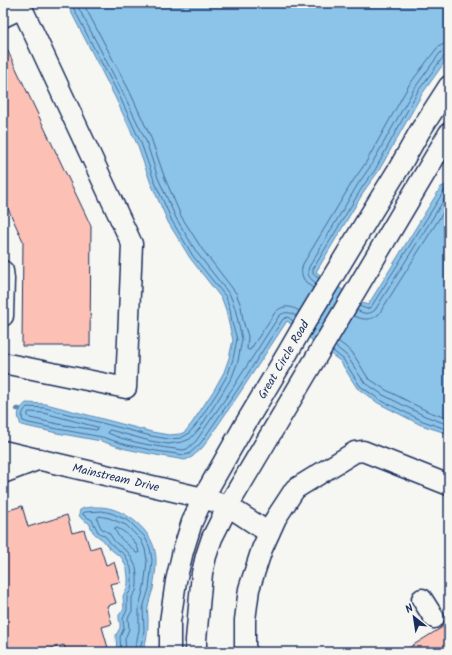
<svg xmlns="http://www.w3.org/2000/svg" width="452" height="655" font-family="Kalam,sans-serif">
  <style>
    .water { fill: #8bc3e9; stroke: #5e88b1 }
    .lines { fill: none; stroke-linecap: round; stroke-linejoin: round }
    .shore { stroke: #486a96; stroke-width: 1 }
    .stream { stroke: #5e88b1; stroke-width: 4.5 }
    .building { fill: #fcc1b4; stroke: #1b2f5e }
    .minor-casing { stroke: #1b2f5e; stroke-width: 23 }
    .minor { stroke: #f6f6f2; stroke-width: 20 }
    .labels { text-anchor: middle; stroke-width: 3; stroke-linejoin: round; paint-order: stroke }
    .street-label { font-size: 12px; fill: #1b2f5e; stroke: #f6f6f2 }
  </style>
  <rect width="100%" height="100%" fill="#f6f6f2"/>
  <filter id="ink" filterUnits="userSpaceOnUse"><feTurbulence type="fractalNoise" baseFrequency=".025" numOctaves="2"/><feDisplacementMap in="SourceGraphic" scale="8" xChannelSelector="R" yChannelSelector="G"/><feConvolveMatrix kernelMatrix="1 2 1 2 8 2 1 2 1" color-interpolation-filters="sRGB"/></filter>
  <g filter="url(#ink)">
    <g class="water">
      <path d="M67,3H449V56L422,94L378,172L366,188L316,272L362,303L368,305L441,187L449,184V434L421,425L378,403L357,388L340,361L287,321L239,394L203,447L192,457L185,460L156,455L126,449L101,441L57,433L21,425C16,414 18,410 26,403L46,404L152,432L169,435L180,434L185,432L192,423L214,390L224,372L229,358L233,340L229,324L226,310L222,299L190,258L168,222L150,181L137,144L115,97L68,6Z"/>
      <path d="M94,507C100,507 106,507 112,509C135,516 157,537 156,562C156,571 154,580 153,589C151,595 149,601 148,607C147,611 148,615 148,619C148,630 147,642 142,652H117L116,635L120,628V623L119,619V615L124,609L123,596L127,588L128,584V577L127,569L122,558L109,548L103,540L96,535L93,532L89,523C83,520 77,518 80,510L84,508Z"/>
    </g>
    <g class="lines">
      <g class="shore">
        <path d="M71,3L99,58L119,95L141,143L154,180L172,221L193,256L226,297L230,309L232,323L237,339L233,359L228,374L217,393L196,425L188,434L181,438L169,439L151,436L45,408L27,407C23,411 21,416 23,421L29,423L58,429L102,437L127,445L156,451L184,455L189,454L200,444L236,392L283,319L288,317L293,321"/>
        <path d="M76,3L123,93L146,141L158,178L176,218L197,253L230,295L235,308L242,339L238,361L232,377L221,395L200,428L190,439L182,442L168,444L150,441L110,430L108,431V433C129,443 160,447 183,450L187,449L196,441L232,389L279,316C285,311 290,312 296,316"/>
        <path d="M83,3L129,90L151,138L164,176L181,216L202,249L236,293L241,306L243,321L248,336L247,349L249,350H250L274,314C281,305 290,305 299,311"/>
        <polyline points="319,279 313,274 313,269 363,186 375,170 418,91 444,56 446,55 449,54"/>
        <path d="M316,283C310,279 306,275 309,267L358,184L370,167L414,89L440,53L444,50L449,49"/>
        <path d="M313,288C304,282 299,275 303,264L353,181L365,164L409,85L437,48L442,45L449,43"/>
        <polyline points="359,306 367,309 371,307 444,191 449,188"/>
        <path d="M357,310C363,314 369,315 375,310L447,195L449,194"/>
        <path d="M354,316C363,320 371,321 379,314L449,203"/>
        <polyline points="338,341 352,352 368,378 386,390 427,411 449,419"/>
        <polyline points="335,346 347,356 364,382 383,395 425,416 449,425"/>
        <polyline points="333,351 343,359 360,386 380,400 423,421 449,430"/>
        <polygon points="30,412 44,413 97,427 98,429 96,430 58,424 30,418 28,416 28,413"/>
        <path d="M115,528H117C126,532 138,542 139,553H136C130,544 116,539 115,528Z"/>
        <polyline points="121,652 120,637 124,628 123,619 127,610 127,596 131,590 132,584 132,577 131,568 125,555 112,545 106,537 98,532 92,520 83,515 83,513 85,512 102,511 111,513 129,521 145,537 150,548 152,560 151,571 149,589 143,608 144,630 142,641 139,652"/>
        <polyline points="126,652 125,639 129,629 128,618 132,611 132,597 136,591 137,585 137,576 136,567 129,553 115,542 109,533 101,528 97,519 99,516 109,518 126,525 141,540 145,549 147,560 146,571 144,587 139,607 139,630 137,640 134,652"/>
      </g>
      <polyline class="stream" points="17,409 19,409"/>
    </g>
    <g class="building">
      <polygon points="3,41 91,226 90,346 22,346 23,241 3,198"/>
      <polygon points="22,506 28,527 67,515 72,533 84,530 90,549 100,546 106,565 114,562 120,582 110,584 116,603 107,606 112,624 102,627 108,648 103,650 104,652 66,652 64,645 39,652 3,652 3,512"/>
      <polygon points="449,623 449,652 402,652"/>
    </g>
    <g class="lines">
      <defs>
        <g id="minor">
          <polyline points="3,17 22,8 132,244 126,388 3,363"/>
          <polyline points="3,271 4,279 3,316"/>
          <path id="s1" d="M3,451L203,498L228,506L269,533"/>
          <polyline points="3,473 40,459"/>
          <polyline points="422,599 434,618"/>
          <path id="s2" d="M170,652V622L176,581L183,551L192,522L203,498L244,426L287,354L306,321L370,215L399,168L420,131L449,86"/>
          <polyline points="196,652 196,640 202,573 206,556 212,538 228,506 449,133"/>
          <polyline points="247,652 245,647 245,620 249,589 262,549 276,518 295,489 355,452 363,451 449,485"/>
        </g>
      </defs>
      <use href="#minor" class="minor-casing"/>
      <use href="#minor" class="minor"/>
    </g>
  </g>
  <g class="labels">
    <g class="street-label">
      <text dy="4" stroke="none"><textPath href="#s2" startOffset="319">Great Circle Road</textPath></text>
      <text dy="4" stroke="none"><textPath href="#s1" startOffset="116">Mainstream Drive</textPath></text>
    </g>
  </g>
  <rect width="452" height="655" fill="none" stroke="#f6f6f2" stroke-width="16"/>
  <rect x="8" y="8" width="436" height="639" fill="none" stroke="#1b2f5e" stroke-width="1.5" filter="url(#ink)"/>
  <g transform="translate(414 617) rotate(330)" stroke="#f6f6f2" stroke-width="3" paint-order="stroke">
  <path d="M0-3L7 15L0 10L-7 15Z" fill="#1b2f5e"/>
  <text y="-6" font-size="11" font-weight="bold" text-anchor="middle" fill="#1b2f5e">N</text>
  </g>
</svg>
